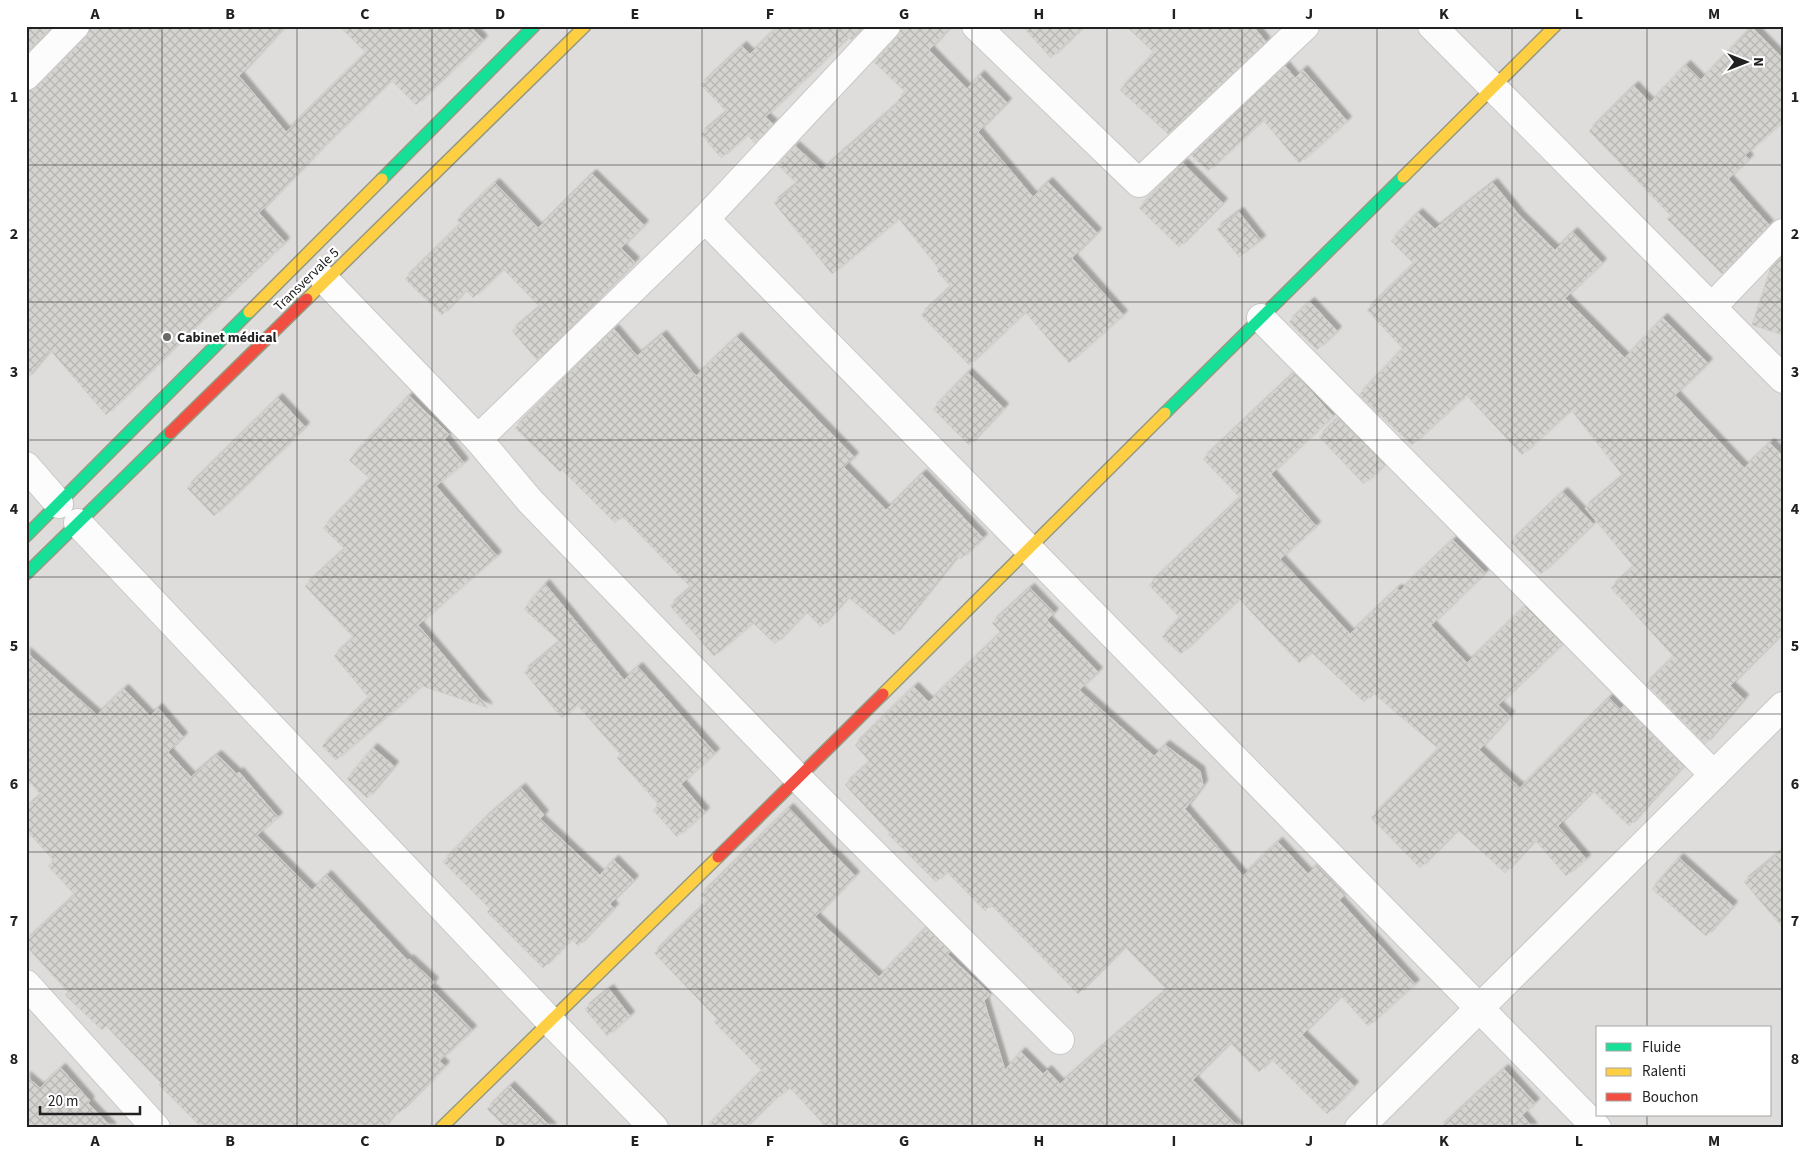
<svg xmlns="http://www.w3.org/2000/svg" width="1809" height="1154" font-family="'Source Sans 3',sans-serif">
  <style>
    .residential { fill: #dedddb; fill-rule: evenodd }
    .building { fill: url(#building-cross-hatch); stroke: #d3d0cb; filter: url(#shadow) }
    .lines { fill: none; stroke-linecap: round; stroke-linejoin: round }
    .street-casing { stroke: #c8c8c6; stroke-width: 30 }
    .fast-casing { stroke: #969a80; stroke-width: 14 }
    .slow-casing { stroke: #969a80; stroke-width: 14 }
    .jam-casing { stroke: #969a80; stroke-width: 14 }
    .street { stroke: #fdfcfc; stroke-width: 28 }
    .fast { stroke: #16e098; stroke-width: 11 }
    .slow { stroke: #ffcf43; stroke-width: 11 }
    .jam { stroke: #f24e42; stroke-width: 11 }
    .grid { fill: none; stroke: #212121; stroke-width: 1; stroke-opacity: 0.55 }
    .poi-dot { fill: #696967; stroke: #fff; stroke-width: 2 }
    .labels { text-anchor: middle; stroke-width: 4.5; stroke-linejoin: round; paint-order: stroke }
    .street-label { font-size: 14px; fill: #212121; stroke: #fff }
    .poi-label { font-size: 14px; font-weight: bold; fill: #212121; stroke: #fff; text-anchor: start }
    .neatline { fill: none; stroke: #212121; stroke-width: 2 }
    .grid-label { font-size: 16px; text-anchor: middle; font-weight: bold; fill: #212121 }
  </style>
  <defs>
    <pattern id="building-cross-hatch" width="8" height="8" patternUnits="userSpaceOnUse" patternTransform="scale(1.25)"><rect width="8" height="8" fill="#d6d4d1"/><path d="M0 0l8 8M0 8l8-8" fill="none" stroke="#b7b6b3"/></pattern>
    <filter id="shadow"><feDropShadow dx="4.5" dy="-4.5" stdDeviation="1" flood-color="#0004"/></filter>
  </defs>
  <rect width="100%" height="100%" fill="#efeeea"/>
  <path class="residential" d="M26,26H1783V1128H26ZM1598,1028H1770V1115H1598Z"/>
  <g class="building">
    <polygon points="26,26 53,26 26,53"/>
    <polygon points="90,26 285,26 239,76 286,132 366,53 339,26 470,26 483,40 416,105 391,80 320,150 259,213 285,242 202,320 106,415 50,350 26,379 26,91 37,87 86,37"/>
    <polygon points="779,26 864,26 851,40 848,37 765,117 773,124 755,143 747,135 721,158 701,134 727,112 701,85 742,46 750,54"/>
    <polygon points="901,26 951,26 929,50 967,89 980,75 1007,103 978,132 1033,197 1048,182 1097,233 1072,258 1123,315 1069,363 1025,312 969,365 921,315 951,287 937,271 939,269 899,219 832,274 774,203 797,184 778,165 795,146 822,170 900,102 898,100 906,93 874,62 897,37"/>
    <polygon points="1022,26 1084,26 1051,58"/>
    <polygon points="1126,26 1253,26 1266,42 1168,134 1120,90 1154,53"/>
    <polygon points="1752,27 1783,59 1783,121 1745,155 1749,159 1728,179 1769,225 1722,274 1667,219 1671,216 1589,131 1634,86 1650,103 1686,65 1701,80"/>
    <polygon points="1285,66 1295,78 1303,70 1347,121 1299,163 1263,120 1208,171 1191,155"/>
    <polygon points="1183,163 1223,203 1179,247 1139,208"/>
    <polygon points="592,174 644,225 621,248 635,262 537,360 512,331 540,307 503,269 473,298 466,290 442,315 405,279 461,224 457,220 495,183 538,228"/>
    <polygon points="1493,183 1520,216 1555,250 1573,232 1602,263 1565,298 1625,358 1663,318 1708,363 1675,395 1744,468 1770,443 1783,456 1783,633 1730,686 1744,699 1705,744 1646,684 1674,657 1611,588 1634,567 1585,508 1623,476 1571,410 1522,455 1466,395 1412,445 1359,395 1403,349 1367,310 1414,264 1391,241 1418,213 1435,229"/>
    <polygon points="1239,212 1261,240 1239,257 1217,229"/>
    <polygon points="1783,256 1783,335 1752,325 1770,269"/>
    <polygon points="1310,302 1337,331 1317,350 1289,322"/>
    <polygon points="614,329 637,356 662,335 696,376 737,337 854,457 844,467 886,510 922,474 983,538 961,559 957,556 894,635 848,597 821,627 806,612 775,644 753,623 714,656 670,606 691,588 622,516 615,523 562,470 560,472 515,428"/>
    <polygon points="968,373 1004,408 969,445 933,409"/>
    <polygon points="1294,373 1333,416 1271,474 1316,526 1280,559 1350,634 1397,589 1400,591 1453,540 1485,573 1431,625 1467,663 1525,607 1562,644 1498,705 1510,716 1479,750 1520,788 1609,698 1620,709 1624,706 1683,766 1629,826 1593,791 1558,826 1586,859 1566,876 1535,840 1505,873 1458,830 1420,868 1371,818 1439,749 1373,693 1364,702 1311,652 1299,663 1239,599 1181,654 1162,637 1180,618 1149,585 1240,498 1203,459"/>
    <polygon points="409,396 449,434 445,439 464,463 436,486 497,556 418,625 488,708 422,686 336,760 322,746 369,698 334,656 354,638 305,586 345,549 323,528 370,479 349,460"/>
    <polygon points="278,398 305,427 214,516 187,488"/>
    <polygon points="1338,418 1384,465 1364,484 1319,437"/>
    <polygon points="1563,492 1593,524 1541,574 1511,542"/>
    <polygon points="545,584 624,680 638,667 715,753 681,784 705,812 677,837 653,810 659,805 617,758 620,754 577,705 562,718 524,672 560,642 524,609"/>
    <polygon points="1030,588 1054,613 1047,620 1098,672 1079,690 1154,756 1165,745 1200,771 1203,785 1185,809 1243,876 1278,842 1308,874 1317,865 1346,894 1339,900 1415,984 1368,1026 1341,996 1302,1035 1354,1086 1327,1114 1271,1059 1259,1072 1230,1043 1193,1080 1239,1128 827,1128 790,1088 770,1103 745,1128 706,1128 762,1071 714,1022 717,1019 654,953 708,901 701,895 789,808 834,856 835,855 855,876 815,917 879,977 926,928 950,952 947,954 990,994 984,1001 1005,1070 1021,1052 1043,1074 1047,1070 1060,1084 1167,990 1125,947 1078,994 991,905 985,911 947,872 936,882 888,834 890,833 845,785 870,762 855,745 914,687 929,702 1001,633 992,623"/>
    <polygon points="26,652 97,715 124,689 150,716 158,708 183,737 168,752 191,777 217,755 237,774 239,772 278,817 257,835 312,890 327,875 408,961 409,959 434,982 430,987 472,1030 439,1061 445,1066 399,1113 397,1111 383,1128 202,1128 159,1085 161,1083 106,1026 102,1030 65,995 68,992 26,946 26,941 75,895 48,866 54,861 26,830 26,808 41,795 26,778"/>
    <polygon points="373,748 394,766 367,798 347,779"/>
    <polygon points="521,788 544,815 540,819 600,875 614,860 634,880 610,904 614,908 578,946 571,939 543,968 487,912 490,909 443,862 487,817"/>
    <polygon points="1783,850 1783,928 1744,882"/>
    <polygon points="1679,858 1733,906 1706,936 1652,889"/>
    <polygon points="609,989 630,1016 607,1036 585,1009"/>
    <polygon points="61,1068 90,1101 88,1103 112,1128 26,1128 26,1076 40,1088"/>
    <polygon points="1504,1069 1535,1103 1522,1115 1533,1128 1440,1128"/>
    <polygon points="510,1086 552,1128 506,1128 487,1109"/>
  </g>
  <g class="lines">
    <defs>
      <g id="street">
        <polyline points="976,26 1139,183 1305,26"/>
        <polyline points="1432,26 1783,379"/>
        <polyline points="26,76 75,26"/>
        <polyline points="705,219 1597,1128"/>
        <polyline points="325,280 478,439 705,219 886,26"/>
        <polyline points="1712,307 1783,233"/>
        <polyline points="1261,318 1714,775"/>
        <polyline points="478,439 530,501 798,778 1060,1040"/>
        <polyline points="26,466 59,504"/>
        <polyline points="78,523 550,1021 654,1128"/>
        <polyline points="26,984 156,1128"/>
        <polyline points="1359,1128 1783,706"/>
      </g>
      <g id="fast">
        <polyline points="382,179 534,26"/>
        <polyline points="1165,413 1403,177"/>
        <polyline points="26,536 249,312"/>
        <polyline points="26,574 170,433"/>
      </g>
      <g id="slow">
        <polyline points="1403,177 1555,26"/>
        <polyline points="307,299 585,26"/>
        <polyline points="249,312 382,179"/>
        <polyline points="883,694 1165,413"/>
        <polyline points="441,1128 718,857"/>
      </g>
      <g id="jam">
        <polyline points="170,433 307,299"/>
        <polyline points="718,857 883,694"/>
      </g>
    </defs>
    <use href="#street" class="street-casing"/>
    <use href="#fast" class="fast-casing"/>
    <use href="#slow" class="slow-casing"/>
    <use href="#jam" class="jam-casing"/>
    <use href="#street" class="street"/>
    <use href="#fast" class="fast"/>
    <use href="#slow" class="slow"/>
    <use href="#jam" class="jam"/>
  </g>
  <path class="grid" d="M162,26V1128M297,26V1128M432,26V1128M567,26V1128M702,26V1128M837,26V1128M972,26V1128M1107,26V1128M1242,26V1128M1377,26V1128M1512,26V1128M1647,26V1028M26,165H1783M26,302H1783M26,440H1783M26,577H1783M26,714H1783M26,852H1783M26,989H1783M1647,1115V1128"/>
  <circle class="poi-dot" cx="167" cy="337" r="5"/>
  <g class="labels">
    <g class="street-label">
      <text transform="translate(306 279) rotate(-44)" y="5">Transvervale 5</text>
    </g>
    <g class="poi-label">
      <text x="177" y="342">Cabinet médical</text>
    </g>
  </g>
  <rect width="1809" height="1154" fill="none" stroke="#ffffff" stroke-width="55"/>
  <rect x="1596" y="1026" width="175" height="90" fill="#ffffff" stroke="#a6a6a6"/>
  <rect x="1606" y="1043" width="25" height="8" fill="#16e098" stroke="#a6a6a6"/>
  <text x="1642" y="1052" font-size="15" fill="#212121">Fluide</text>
  <rect x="1606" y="1068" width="25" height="8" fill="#ffcf43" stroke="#a6a6a6"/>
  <text x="1642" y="1076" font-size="15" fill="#212121">Ralenti</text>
  <rect x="1606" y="1093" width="25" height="8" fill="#f24e42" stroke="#a6a6a6"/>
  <text x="1642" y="1102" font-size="15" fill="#212121">Bouchon</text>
  <g transform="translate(1746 62) rotate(90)" stroke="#ffffff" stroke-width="4" paint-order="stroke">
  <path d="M0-4L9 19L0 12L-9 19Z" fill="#212121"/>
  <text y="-8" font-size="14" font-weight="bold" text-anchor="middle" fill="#212121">N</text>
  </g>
  <path d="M40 1106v8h100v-8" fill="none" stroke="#212121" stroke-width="2.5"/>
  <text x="48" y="1106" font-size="15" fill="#212121" stroke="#ffffff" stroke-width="4" paint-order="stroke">20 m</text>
  <rect x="28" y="28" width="1754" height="1098" class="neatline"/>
  <g class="grid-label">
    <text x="95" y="19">A</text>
    <text x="230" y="19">B</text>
    <text x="365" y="19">C</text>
    <text x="500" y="19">D</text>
    <text x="635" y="19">E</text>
    <text x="770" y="19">F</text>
    <text x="904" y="19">G</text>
    <text x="1039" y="19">H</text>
    <text x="1174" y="19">I</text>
    <text x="1309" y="19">J</text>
    <text x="1444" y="19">K</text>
    <text x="1579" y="19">L</text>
    <text x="1714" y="19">M</text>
    <text x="14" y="102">1</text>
    <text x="1795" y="102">1</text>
    <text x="14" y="239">2</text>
    <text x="1795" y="239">2</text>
    <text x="14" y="377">3</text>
    <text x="1795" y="377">3</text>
    <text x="14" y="514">4</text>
    <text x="1795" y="514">4</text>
    <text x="14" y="651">5</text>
    <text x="1795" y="651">5</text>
    <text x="14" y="789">6</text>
    <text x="1795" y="789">6</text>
    <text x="14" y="926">7</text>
    <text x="1795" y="926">7</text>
    <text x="14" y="1064">8</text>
    <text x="1795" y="1064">8</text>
    <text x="95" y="1146">A</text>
    <text x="230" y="1146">B</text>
    <text x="365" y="1146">C</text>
    <text x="500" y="1146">D</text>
    <text x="635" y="1146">E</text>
    <text x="770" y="1146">F</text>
    <text x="904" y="1146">G</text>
    <text x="1039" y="1146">H</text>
    <text x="1174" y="1146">I</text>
    <text x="1309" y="1146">J</text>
    <text x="1444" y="1146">K</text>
    <text x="1579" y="1146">L</text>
    <text x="1714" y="1146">M</text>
  </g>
</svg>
